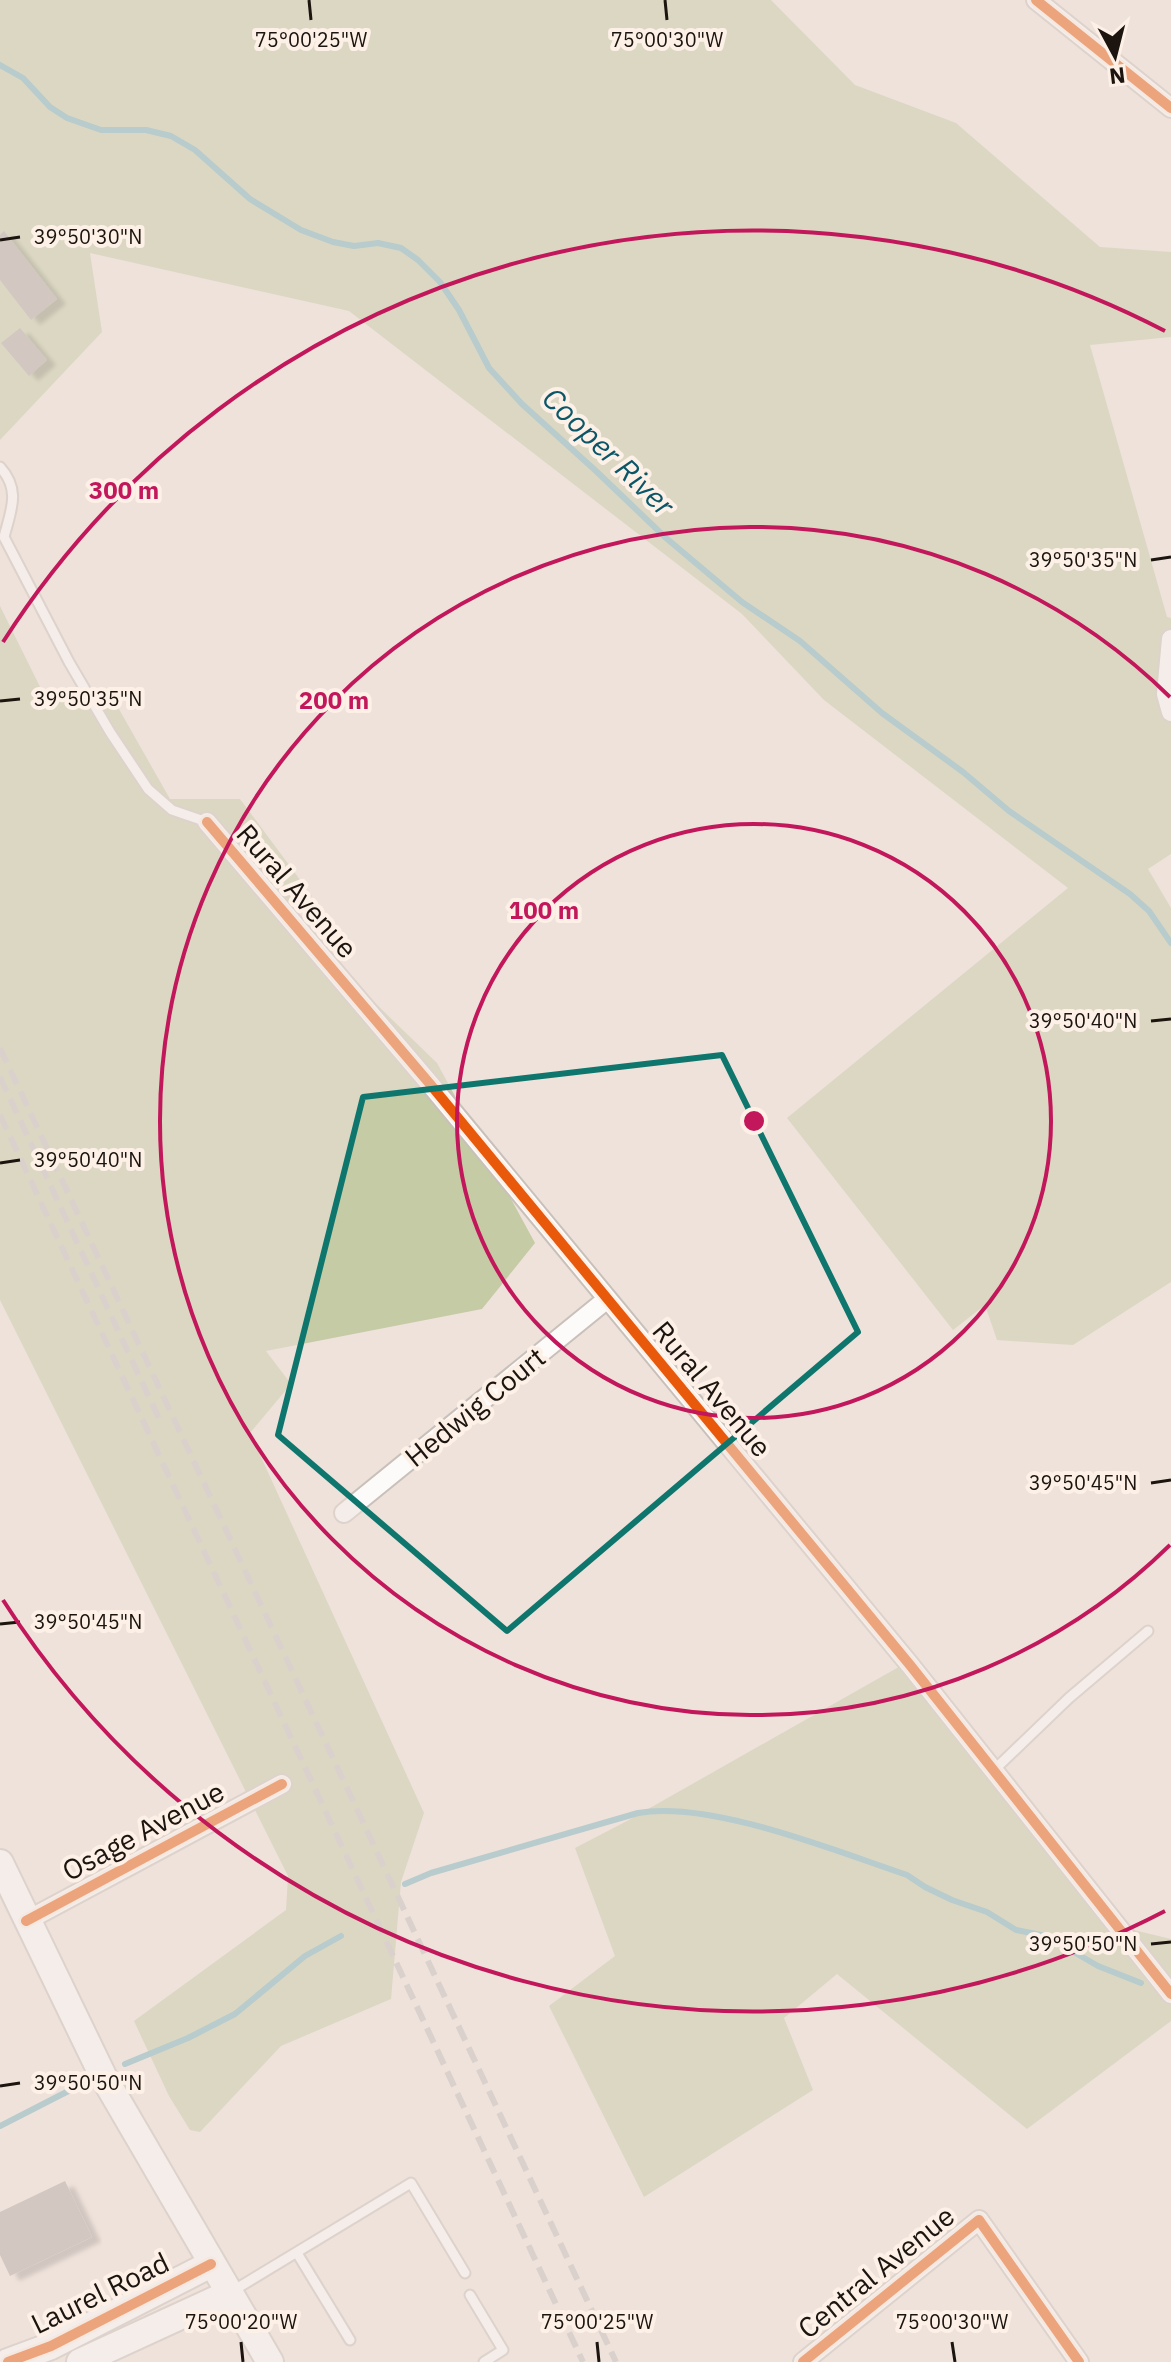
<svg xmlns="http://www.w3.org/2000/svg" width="1171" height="2362" font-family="'IBM Plex Sans',sans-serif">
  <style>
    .forest { fill: #c4cba5 }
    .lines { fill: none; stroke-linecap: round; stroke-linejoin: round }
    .stream { stroke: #75afbc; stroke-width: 6 }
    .building { fill: #b0a7a2; filter: url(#shadow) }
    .lane-casing { stroke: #c9c0ba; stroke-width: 13 }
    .street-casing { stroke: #c9c0ba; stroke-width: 22 }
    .secondary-casing { stroke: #c9c0ba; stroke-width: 30 }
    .lane { stroke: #fcfbfa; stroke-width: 9 }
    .street { stroke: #fcfbfa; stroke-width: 18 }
    .secondary { stroke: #fcfbfa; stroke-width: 26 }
    .rail { stroke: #c1bdbc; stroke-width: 6; stroke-dasharray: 16 8; stroke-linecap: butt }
    .cycleway-casing { stroke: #fdf0e7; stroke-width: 15 }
    .cycleway { stroke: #e8590c; stroke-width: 10 }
    .marked { fill: none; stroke: #0f766e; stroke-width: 6; stroke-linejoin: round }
    .ticks { fill: none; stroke: #1b140f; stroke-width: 3 }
    .ring { fill: none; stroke: #c2185b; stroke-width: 4 }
    .labels { text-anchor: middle; stroke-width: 8; stroke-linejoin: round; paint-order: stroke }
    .street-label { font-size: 28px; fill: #1b140f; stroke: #fdf0e7 }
    .water-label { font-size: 30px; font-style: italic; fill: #0b5667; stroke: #fdf0e7 }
    .ticks-label { font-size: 20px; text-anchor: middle; fill: #1b140f; stroke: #fdf0e7; stroke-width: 8; stroke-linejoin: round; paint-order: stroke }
    .centre { fill: #c2185b; stroke: #fdf0e7; stroke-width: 4 }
    .ring-label { font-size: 24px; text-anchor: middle; font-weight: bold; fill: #c2185b; stroke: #fdf0e7; stroke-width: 8; stroke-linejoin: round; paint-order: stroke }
  </style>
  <defs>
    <filter id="shadow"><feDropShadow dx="9" dy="5" stdDeviation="2" flood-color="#0004"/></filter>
  </defs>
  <rect width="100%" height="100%" fill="#eee2db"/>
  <g class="forest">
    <polygon points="0,0 771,0 855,85 956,123 1100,247 1171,252 1171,337 1090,345 1167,617 1171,618 1171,854 1148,869 1171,908 1171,1282 1073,1345 997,1340 985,1305 953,1330 787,1118 1068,888 824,700 742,614 349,311 90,253 102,332 0,440"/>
    <polygon points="0,606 45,697 107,688 170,799 240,799 312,896 288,914 344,973 437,1063 535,1243 482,1309 266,1351 291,1384 250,1433 424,1813 401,1882 391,1999 281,2046 200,2132 190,2130 169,2096 134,2021 286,1910 288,1876 0,1300"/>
    <polygon points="904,1664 1113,1925 1171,1939 1171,2021 1027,2129 837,1974 784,2018 813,2090 644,2197 549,2006 615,1956 575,1848 627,1821"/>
  </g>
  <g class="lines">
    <g class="stream">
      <polyline points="0,65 23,78 50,107 67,118 101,130 146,130 171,136 195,150 250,199 301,230 333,242 354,246 378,243 401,248 418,260 440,282 459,310 489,368 522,404 596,471 666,538 742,602 800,641 882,713 963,772 1009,811 1130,894 1149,911 1171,943"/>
      <path d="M405,1884L431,1873L638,1813C710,1800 836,1851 907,1875L925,1887L952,1900L987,1912L1016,1930L1046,1936L1098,1966L1141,1983"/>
      <polyline points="125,2064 188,2038 235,2014 305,1956 341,1936"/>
      <polyline points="0,2126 86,2082"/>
    </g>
  </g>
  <g class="building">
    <polygon points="4,231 57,299 31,320 0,280 0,235"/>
    <polygon points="20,328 47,360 29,376 1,343"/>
    <polygon points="65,2181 92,2237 10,2276 0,2255 0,2212"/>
  </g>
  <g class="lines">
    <defs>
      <g id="lane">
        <path d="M0,467C21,490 11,510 4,537L69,662L110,732L148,789L172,810L207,822"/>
        <polyline points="993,1771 1069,1698 1148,1631"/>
        <polyline points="297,2253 350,2340"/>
        <polyline points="231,2292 411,2183 465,2273"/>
        <polyline points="470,2295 503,2350 484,2362"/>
      </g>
      <g id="street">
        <polyline points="1036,0 1171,108"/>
        <polyline points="1171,639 1166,694 1171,712"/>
        <polyline points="207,822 430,1084 910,1665 1171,1994"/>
        <polyline points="344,1513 606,1300"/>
        <polyline points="26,1921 282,1784"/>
        <polyline points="803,2362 979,2220 1079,2362"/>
      </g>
      <g id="secondary">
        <polyline points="0,1863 103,2076 270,2362"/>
        <polyline points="8,2362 51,2346 211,2264"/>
        <polyline points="80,2362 228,2294"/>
      </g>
    </defs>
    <use href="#lane" class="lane-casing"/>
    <use href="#street" class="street-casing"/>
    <use href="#secondary" class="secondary-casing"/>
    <use href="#lane" class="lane"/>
    <use href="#street" class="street"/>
    <use href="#secondary" class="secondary"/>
    <g class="rail">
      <polyline points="0,1048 616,2362"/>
      <polyline points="0,1077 162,1425"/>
      <polyline points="0,1115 583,2362"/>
    </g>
    <defs>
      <g id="cycleway">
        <polyline points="1036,0 1171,108"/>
        <polyline points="207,822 430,1084 910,1665 1171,1994"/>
        <polyline points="26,1921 282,1784"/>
        <polyline points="8,2362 51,2346 211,2264"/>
        <polyline points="803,2362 979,2220 1079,2362"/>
      </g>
    </defs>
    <use href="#cycleway" class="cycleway-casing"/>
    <use href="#cycleway" class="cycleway"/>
  </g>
  <path d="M0 0H1171V2362H0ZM722,1055L858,1332L507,1631L278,1435L363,1097Z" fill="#eee2db" fill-opacity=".55" fill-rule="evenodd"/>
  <path class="marked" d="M722,1055L858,1332L507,1631L278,1435L363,1097Z"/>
  <path class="ticks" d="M309,0L311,20M665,0L667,20M0,240L20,237M1151,560L1171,557M0,701L20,699M1151,1021L1171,1019M0,1163L20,1160M1151,1483L1171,1480M0,1624L20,1622M1151,1944L1171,1942M0,2086L20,2083M241,2342L243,2362M597,2342L599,2362M952,2342L955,2362"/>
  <g class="ring">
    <circle cx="754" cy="1121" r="297"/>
    <path d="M1170 1545A594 594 0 1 1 1170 697"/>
    <path d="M1165 1911A891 891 0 0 1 3 1600M3 642A891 891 0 0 1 1165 331"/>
  </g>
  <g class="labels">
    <g class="street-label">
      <text transform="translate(297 891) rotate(49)" y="10">Rural Avenue</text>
      <text transform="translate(712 1389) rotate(50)" y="10">Rural Avenue</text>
      <text transform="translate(475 1407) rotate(-39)" y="10">Hedwig Court</text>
      <text transform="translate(143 1831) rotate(-28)" y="10">Osage Avenue</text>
      <text transform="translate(876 2272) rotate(-39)" y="10">Central Avenue</text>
      <text transform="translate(100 2293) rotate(-26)" y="10">Laurel Road</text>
    </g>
    <g class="water-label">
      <text transform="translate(608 452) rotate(44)" y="10">Cooper River</text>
    </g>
  </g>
  <g class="ticks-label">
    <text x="311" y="47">75°00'25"W</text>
    <text x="667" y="47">75°00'30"W</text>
    <text x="88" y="244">39°50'30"N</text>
    <text x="1083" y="567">39°50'35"N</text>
    <text x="88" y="706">39°50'35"N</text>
    <text x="1083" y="1028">39°50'40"N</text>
    <text x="88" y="1167">39°50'40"N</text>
    <text x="1083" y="1490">39°50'45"N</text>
    <text x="88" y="1629">39°50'45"N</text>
    <text x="1083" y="1951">39°50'50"N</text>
    <text x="88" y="2090">39°50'50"N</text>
    <text x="241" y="2329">75°00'20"W</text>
    <text x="597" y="2329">75°00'25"W</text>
    <text x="952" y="2329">75°00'30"W</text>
  </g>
  <circle cx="754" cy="1121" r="12" class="centre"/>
  <g class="ring-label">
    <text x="124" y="499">300 m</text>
    <text x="334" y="709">200 m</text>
    <text x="544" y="919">100 m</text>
  </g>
  <g transform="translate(1115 56) rotate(173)" stroke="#fdf0e7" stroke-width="6" paint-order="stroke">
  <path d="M0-6L14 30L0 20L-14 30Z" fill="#1b140f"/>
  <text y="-12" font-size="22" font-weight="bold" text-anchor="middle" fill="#1b140f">N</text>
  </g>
</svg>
